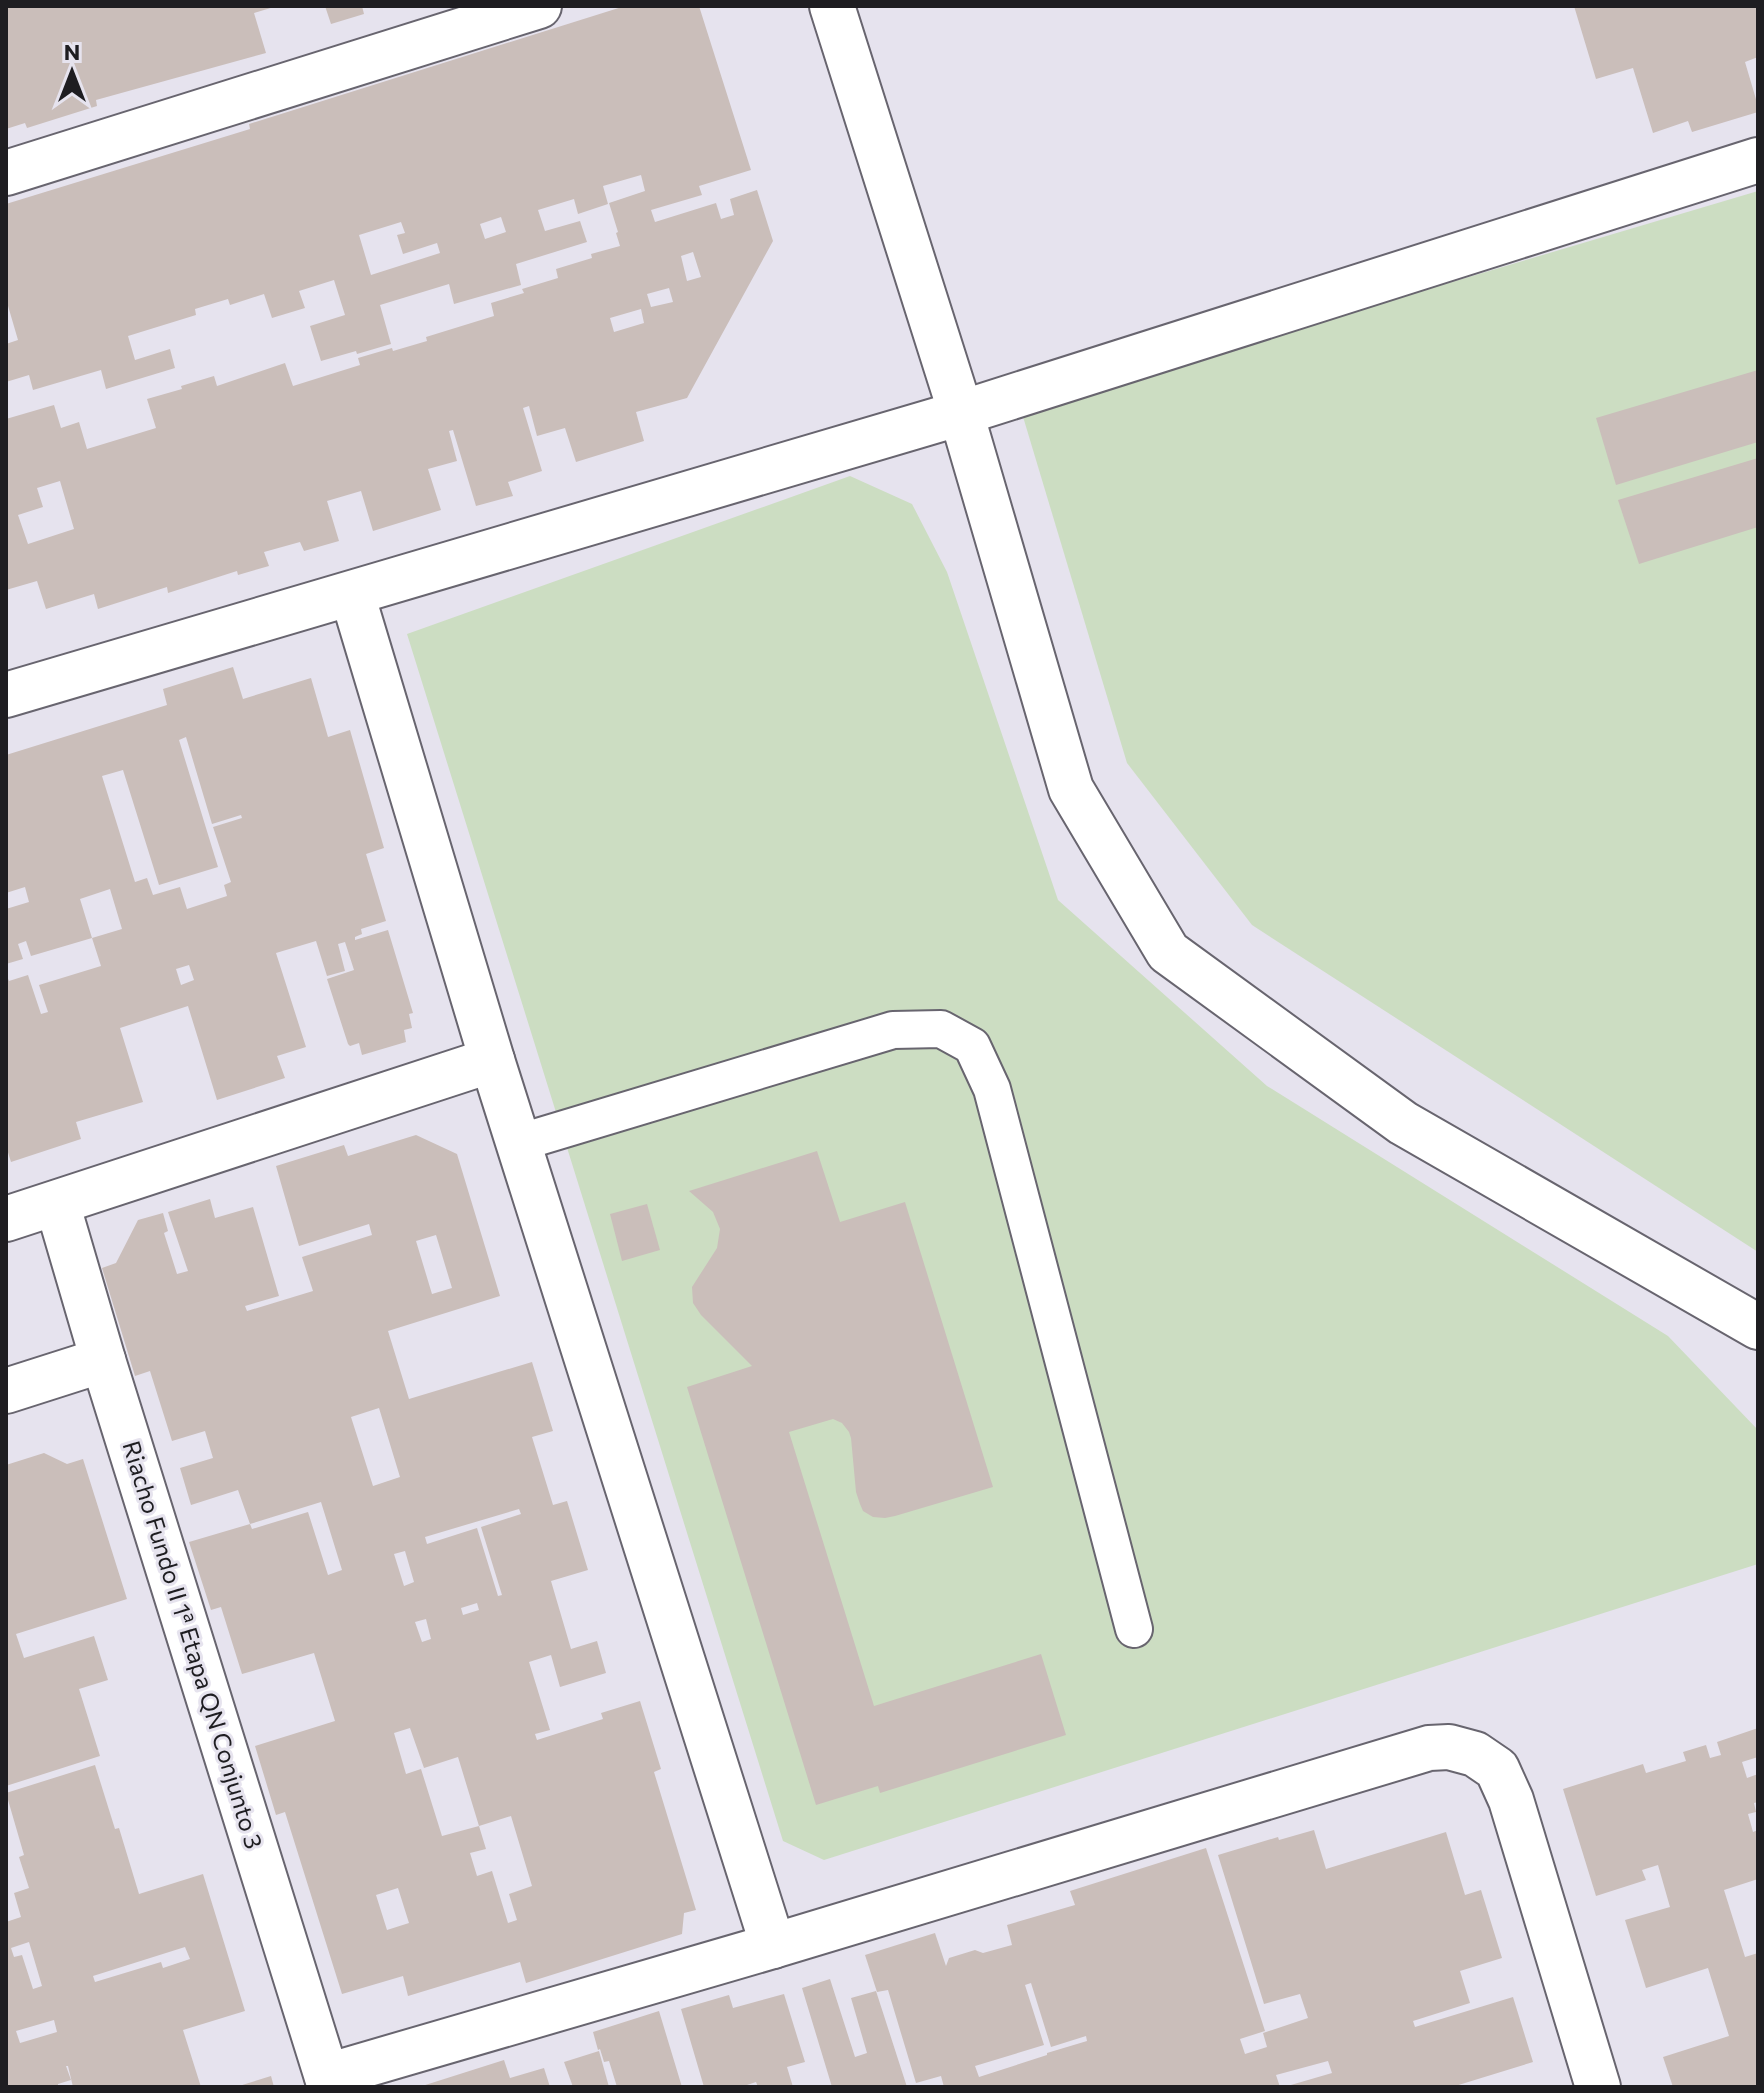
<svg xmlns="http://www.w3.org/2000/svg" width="1764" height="2093" font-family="Commissioner,sans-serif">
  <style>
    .green { fill: #ccddc2 }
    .building { fill: #cabeba; fill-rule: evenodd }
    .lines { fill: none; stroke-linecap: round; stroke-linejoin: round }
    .lane-casing { stroke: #68656f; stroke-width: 40 }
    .street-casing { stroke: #68656f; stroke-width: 48 }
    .secondary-casing { stroke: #68656f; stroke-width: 48 }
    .lane { stroke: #fff; stroke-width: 36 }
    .street { stroke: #fff; stroke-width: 44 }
    .secondary { stroke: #fff; stroke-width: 44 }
    .labels { text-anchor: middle; stroke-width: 6; stroke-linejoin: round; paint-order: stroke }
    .street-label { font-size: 24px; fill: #1e1d21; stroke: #e6e3ee }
  </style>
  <rect width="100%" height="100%" fill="#e6e3ee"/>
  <g class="green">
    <polygon points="1758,191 1758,1252 1252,925 1127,763 1021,410"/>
    <polygon points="850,476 912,504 947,572 1058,900 1267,1086 1668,1336 1758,1430 1758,1564 824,1860 783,1841 407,634"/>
  </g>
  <g class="building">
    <polygon points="6,6 274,6 274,7 254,13 266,53 96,100 97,106 27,128 25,123 6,129"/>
    <polygon points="325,6 362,6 364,14 331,24"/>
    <path d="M625,6H699L751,170L699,186L702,195L651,210L655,222L716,203L721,219L734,215L730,199L757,190L773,241L687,398L636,412L644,441L576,462L565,428L537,436L529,406L523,408L542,471L508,482L513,496L476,506L453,430L449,431L457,461L428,469L441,510L373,531L361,491L327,501L339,541L304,551L300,542L264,552L269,566L238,575L237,571L168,593L167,587L98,609L94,594L46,609L37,581L6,590V419L54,405L61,428L79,422L87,449L156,428L147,399L182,389L181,386L214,376L217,386L285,363L293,386L360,365L358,358L392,348L393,351L427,341L426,337L494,316L491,303L524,293L522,289L558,278L556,269L592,258L591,254L620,246L616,233L618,232L609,203L645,191L641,175L603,186L608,204L578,214L574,199L538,210L545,231L580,221L587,242L516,264L521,285L454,304L449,284L380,305L391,344L357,354L356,351L321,361L310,326L345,315L334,280L299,291L305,308L272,318L264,294L230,305L228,299L195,309L196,315L128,336L135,360L170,349L175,368L106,389L101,370L33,390L29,375L6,382V344L18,340L6,299V204L250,129L249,124ZM501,217L506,232L485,239L480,224ZM401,222L405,233L397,235L403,254L437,243L440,253L371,275L359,235ZM693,252L701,277L687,281L681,256ZM669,288L673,302L651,307L647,294ZM641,309L644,323L614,332L610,318ZM60,481L74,529L28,544L18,515L43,507L37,488Z"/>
    <polygon points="1574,6 1758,6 1758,57 1745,62 1758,106 1758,112 1692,132 1688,121 1653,133 1633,68 1596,79"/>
    <polygon points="1758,370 1758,442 1616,485 1596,418"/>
    <polygon points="1758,458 1758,527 1639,564 1618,500"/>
    <path d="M233,667L243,699L311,678L328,737L350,730L384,848L366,854L386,921L361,929L362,934L355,937V940L388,930L413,1013L409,1014L412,1028L404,1030L406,1042L362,1055L359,1043L350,1046L348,1044L327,979L354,970L345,942L338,944L345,971L327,976L316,941L276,953L306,1047L277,1056L285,1078L217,1100L188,1006L120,1028L143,1102L76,1122L81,1139L11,1162L6,1146V974L9,981L28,975L41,1014L48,1012L39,985L101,966L92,938L31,956L26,941L18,944L23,959L6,964V909L29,902L25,887L6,893V755L167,705L163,689ZM186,737L212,824L241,815L242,818L213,827L231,882L224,885L227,896L187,909L180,887L153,895L147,878L135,882L102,776L123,770L159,885L218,867L179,740ZM110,889L122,929L92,938L80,899ZM189,965L194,980L181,985L176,969Z"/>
    <path d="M416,1135L457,1154L500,1296L388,1331L409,1399L532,1362L553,1431L532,1437L553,1505L567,1501L588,1570L551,1581L571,1649L597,1641L606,1673L560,1687L551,1655L529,1662L550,1730L535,1734L537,1740L603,1719L601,1713L640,1701L661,1769L654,1772L696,1910L684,1913L682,1934L526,1983L520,1962L408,1996L403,1976L342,1994L285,1812L276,1815L255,1746L335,1721L314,1653L242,1674L221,1607L211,1610L189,1542L250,1524L238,1490L191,1505L180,1468L213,1458L205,1431L172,1441L150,1371L135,1376L102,1268L116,1263L138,1220L163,1213L168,1231L164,1233L177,1274L188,1271L168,1212L210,1199L215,1218L253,1207L279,1296L245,1306L247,1311L313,1291L302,1257L372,1235L369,1224L299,1246L276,1166L344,1145L348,1156ZM436,1235L452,1288L432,1294L416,1241ZM379,1408L400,1477L373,1486L351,1417ZM321,1502L342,1570L328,1575L308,1512L252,1529L250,1524ZM519,1509L521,1514L481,1527L502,1595L498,1596L477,1528L427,1544L425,1537ZM405,1551L414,1582L404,1586L394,1554ZM477,1603L479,1610L463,1615L461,1608ZM426,1619L431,1639L422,1642L415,1622ZM410,1728L424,1768L458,1757L479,1826L511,1816L532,1886L509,1894L517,1920L508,1923L492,1871L477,1876L470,1853L486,1849L479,1826L442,1836L421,1769L406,1774L394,1733ZM398,1888L409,1923L387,1930L376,1895Z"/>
    <polygon points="817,1151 840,1222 905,1202 993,1487 895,1516 885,1518 873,1517 863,1511 860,1504 856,1492 851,1438 849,1432 842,1423 833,1419 789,1432 874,1706 1041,1654 1066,1735 880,1793 878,1786 816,1805 687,1387 752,1366 701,1315 693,1303 692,1287 717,1248 720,1229 713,1212 689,1191"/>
    <polygon points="647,1204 660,1250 622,1261 610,1214"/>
    <polygon points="44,1453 67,1464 83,1459 127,1599 16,1634 24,1658 94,1636 108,1680 79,1689 100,1756 6,1786 6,1465"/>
    <polygon points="1758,1728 1758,1757 1742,1762 1747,1778 1758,1774 1758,1802 1754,1803 1756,1812 1748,1814 1753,1832 1758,1830 1758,1879 1724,1890 1745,1957 1758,1953 1758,2087 1673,2087 1663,2057 1729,2036 1708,1968 1646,1988 1625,1920 1670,1907 1658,1865 1642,1870 1646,1880 1596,1896 1563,1789 1643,1764 1646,1773 1686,1761 1683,1752 1706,1745 1710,1758 1721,1755 1717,1742"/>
    <path d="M95,1765L115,1829L119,1828L139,1894L203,1874L245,2011L183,2030L201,2087H73L68,2066H66L71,2080L58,2084V2087H6V1922L21,1917L14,1893L29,1888L19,1857L24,1855L6,1793ZM29,1942L42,1986L33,1989L22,1955L14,1957L11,1948ZM185,1947L190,1959L163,1968L161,1962L95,1982L93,1976ZM54,2020L57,2032L20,2043L16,2031Z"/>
    <path d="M1314,1830L1326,1869L1446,1832L1465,1895L1481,1890L1502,1958L1460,1971L1470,2003L1413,2021L1415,2027L1513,1997L1533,2062L1452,2087H1284L1332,2073L1328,2061L1276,2075L1280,2087H944L941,2076L916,2083L888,1990L877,1992L865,1955L935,1933L946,1966L949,1958L975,1950L983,1953L1012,1945L1007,1925L1075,1905L1070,1891L1206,1848L1265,2031L1240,2039L1245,2054L1267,2047L1263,2033L1308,2018L1300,1994L1264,2004L1218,1855L1278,1837L1279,1840ZM1031,1983L1051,2047L1086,2036L1087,2041L1047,2053V2055L979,2077L975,2066L1044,2045L1025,1985Z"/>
    <polygon points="830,1979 855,2057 867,2053 851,1998 876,1991 907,2087 832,2087 802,1988"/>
    <polygon points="784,1994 805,2062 787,2067 793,2087 758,2087 756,2082 741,2087 704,2087 681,2009 729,1995 733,2008"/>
    <polygon points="659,2011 682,2087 617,2087 609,2061 604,2062 600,2049 598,2050 593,2032"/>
    <polygon points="599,2051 609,2087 573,2087 564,2062"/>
    <polygon points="504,2060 510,2078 544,2068 550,2087 419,2087"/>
    <polygon points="271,2076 274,2087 239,2087 239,2086"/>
  </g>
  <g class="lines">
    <defs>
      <polyline id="lane" points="518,1143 893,1030 941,1029 972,1046 992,1089 1134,1629"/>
      <g id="street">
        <polyline points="832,6 961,413 1071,789 1168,952 1403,1123 1758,1327"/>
        <polyline points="6,173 539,6"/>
        <polyline points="352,594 492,1060 773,1946"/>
        <polyline points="57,1203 103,1360 330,2087"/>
        <polyline points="6,1219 492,1060"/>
        <polyline points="6,1391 103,1360"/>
        <polyline points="327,2076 773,1946 1429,1748 1449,1747 1475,1754 1497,1769 1511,1800 1598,2087"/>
      </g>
      <polyline id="secondary" points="6,695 961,413 1758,160"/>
    </defs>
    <use href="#lane" class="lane-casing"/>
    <use href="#street" class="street-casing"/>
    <use href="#secondary" class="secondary-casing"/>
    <use href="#lane" class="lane"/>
    <use href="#street" class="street"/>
    <use href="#secondary" class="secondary"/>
  </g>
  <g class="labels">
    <g class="street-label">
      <text transform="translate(192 1645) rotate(73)" y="8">Riacho Fundo II 1ª Etapa QN Conjunto 3</text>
    </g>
  </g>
  <rect width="1764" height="2093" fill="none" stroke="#1e1d21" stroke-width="16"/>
  <g transform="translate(72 72)" stroke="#e6e3ee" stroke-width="6" paint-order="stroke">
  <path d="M0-6L14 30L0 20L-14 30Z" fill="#1e1d21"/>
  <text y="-12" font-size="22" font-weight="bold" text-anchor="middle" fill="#1e1d21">N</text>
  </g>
</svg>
